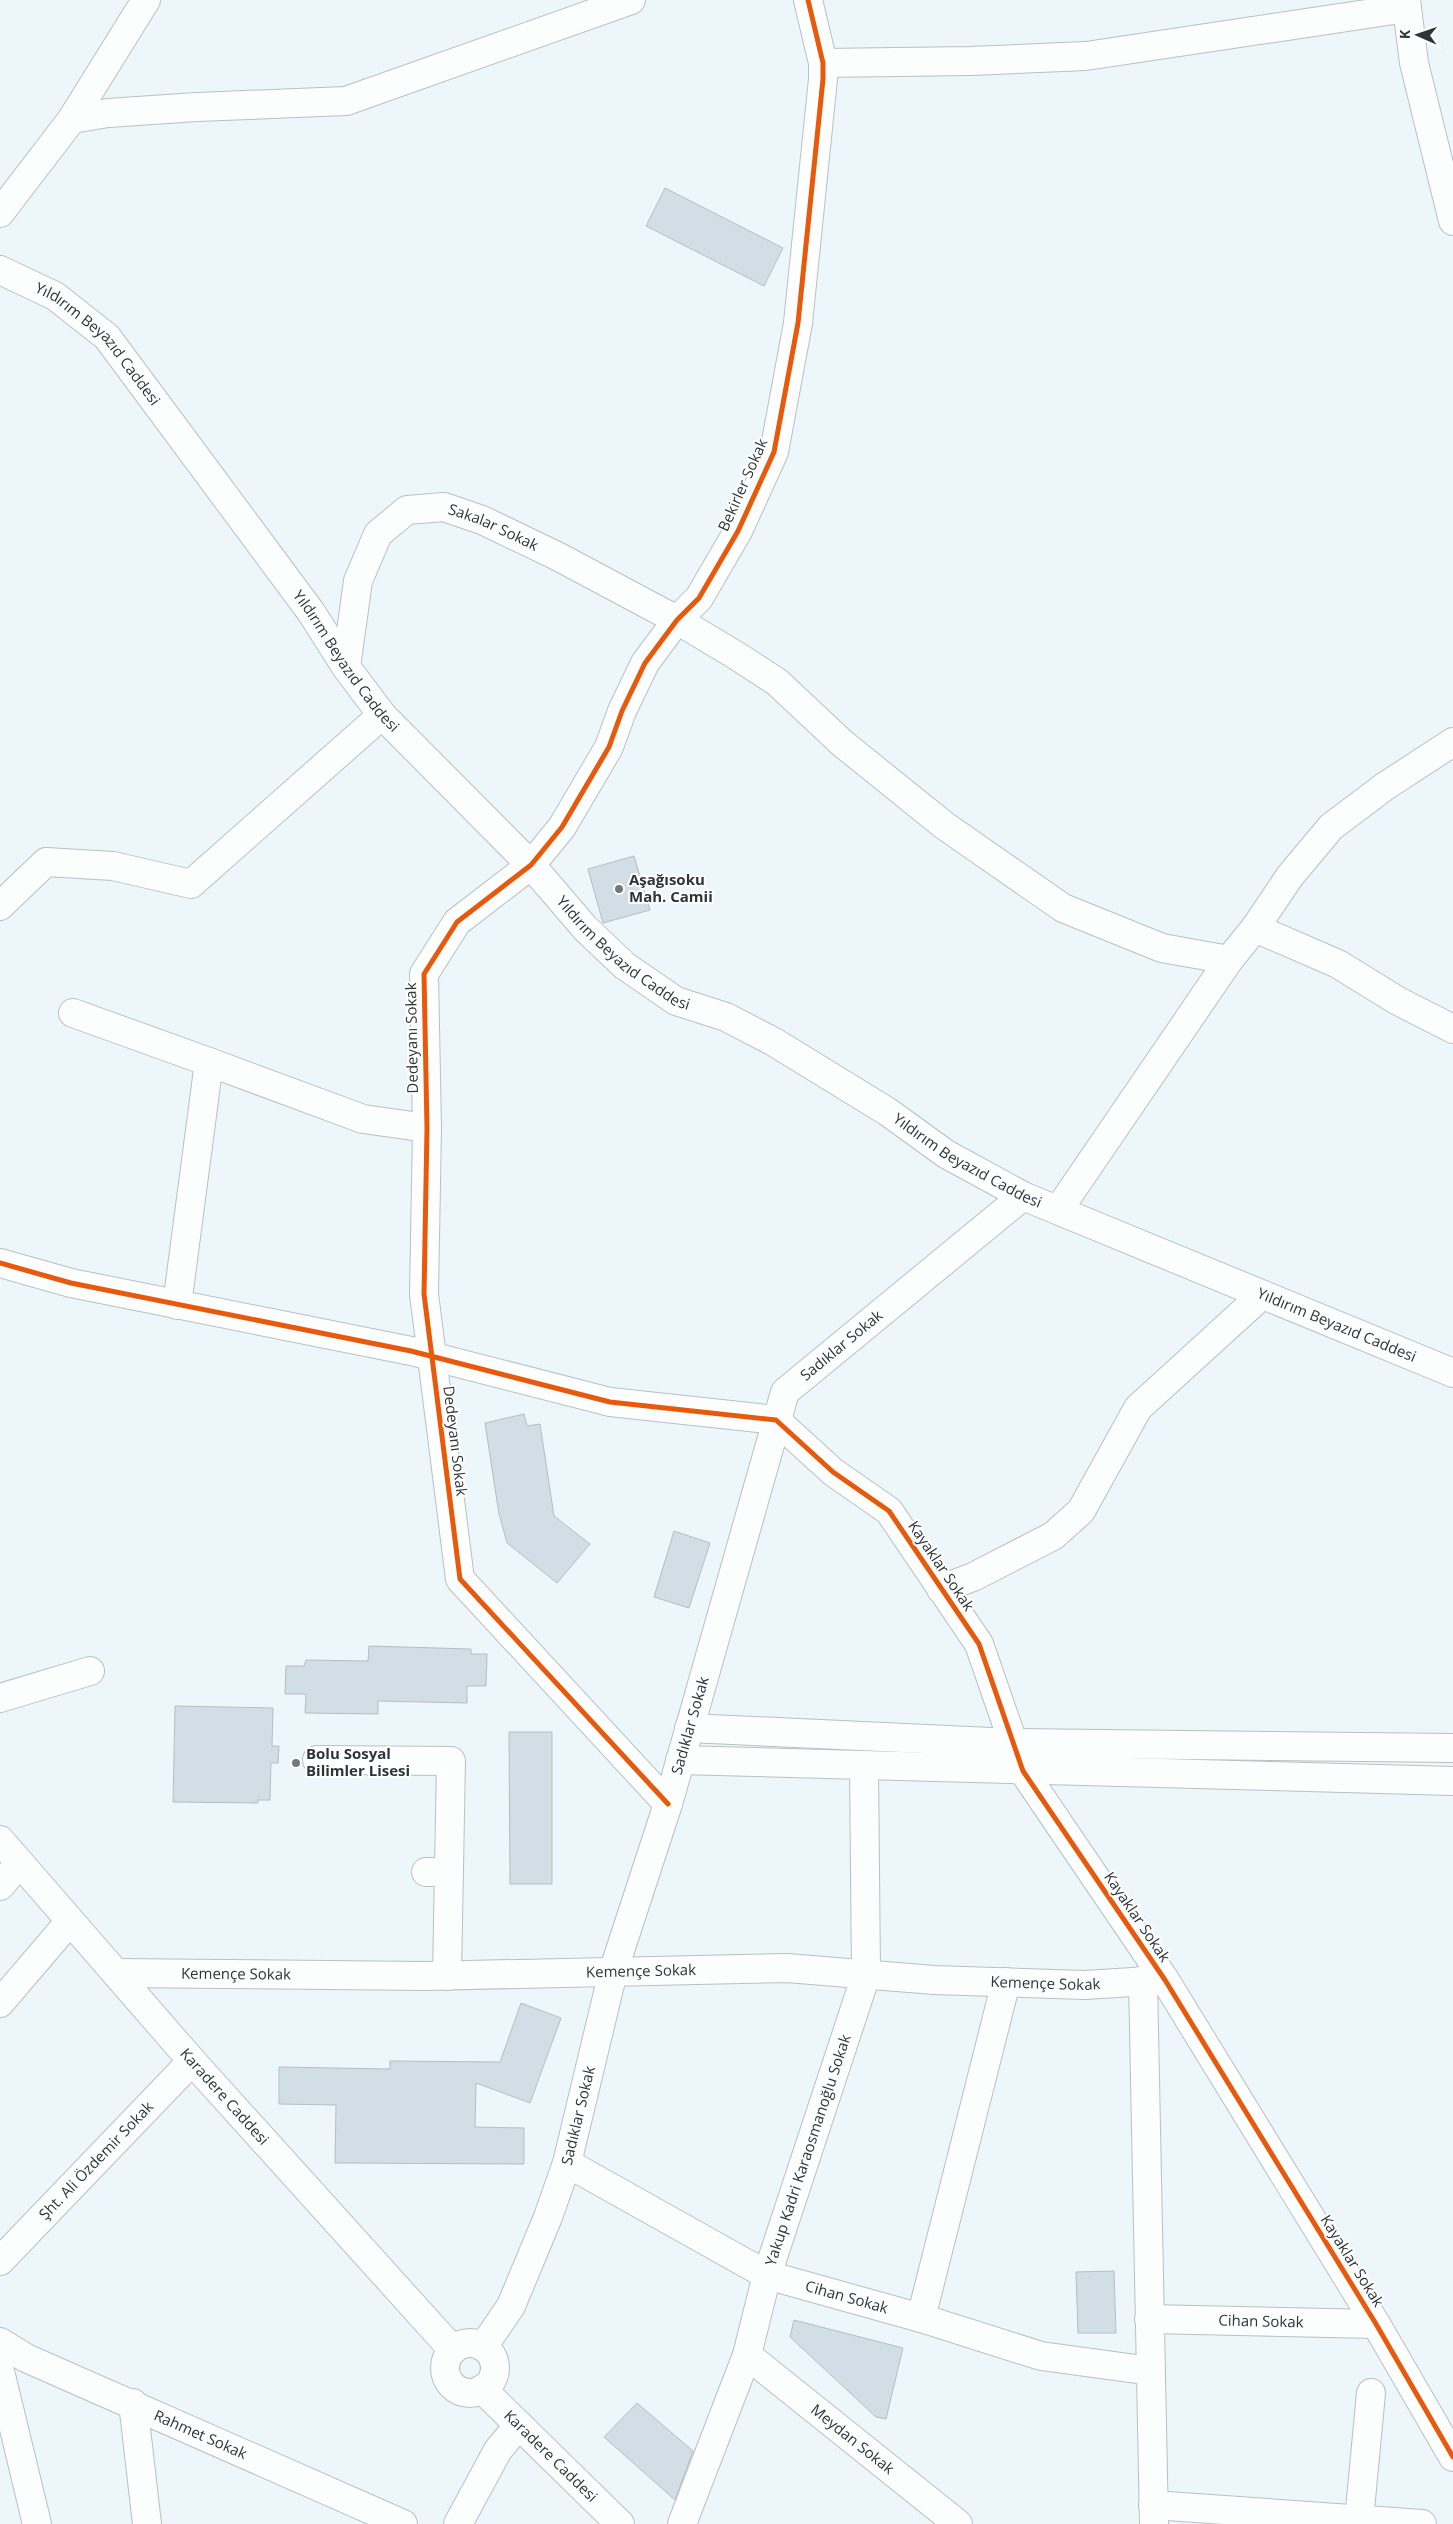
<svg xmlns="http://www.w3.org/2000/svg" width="1453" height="2524" font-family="'Open Sans',sans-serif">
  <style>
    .building { fill: #d1dee5; stroke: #b7bec1 }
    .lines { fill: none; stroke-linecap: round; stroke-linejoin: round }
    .minor-casing { stroke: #b8c0c4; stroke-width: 30 }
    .major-casing { stroke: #b8c0c4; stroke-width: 30 }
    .minor { stroke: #fcfefe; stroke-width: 28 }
    .major { stroke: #fcfefe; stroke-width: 28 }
    .cycleway-casing { stroke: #fff; stroke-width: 8 }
    .cycleway { stroke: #e8590c; stroke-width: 5 }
    .poi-dot { fill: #71797d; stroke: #fff; stroke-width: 2 }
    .labels { text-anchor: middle; stroke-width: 4; stroke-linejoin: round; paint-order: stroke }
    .street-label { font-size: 15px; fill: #2e3539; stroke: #fff }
    .poi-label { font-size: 15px; font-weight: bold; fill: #2e3539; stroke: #fff; text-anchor: start }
  </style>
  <rect width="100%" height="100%" fill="#edf6fa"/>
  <g class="building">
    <polygon points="665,188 783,248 764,286 646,226"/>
    <polygon points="634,856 650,910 603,923 588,869"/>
    <polygon points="524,1414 527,1426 540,1424 554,1516 590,1544 557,1583 507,1543 499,1514 485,1423"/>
    <polygon points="674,1531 710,1543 689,1608 654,1597"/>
    <polygon points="369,1646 471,1649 471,1654 487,1654 486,1686 467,1686 467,1703 378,1701 378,1714 305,1713 306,1694 285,1694 286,1666 304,1666 306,1660 368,1661"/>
    <polygon points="175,1706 273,1708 272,1746 279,1746 278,1763 271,1763 270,1800 258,1800 258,1803 173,1802"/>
    <polygon points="509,1732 552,1732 552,1884 510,1884"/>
    <polygon points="521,2003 561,2018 530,2103 476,2083 475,2127 524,2128 524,2164 335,2163 336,2105 279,2104 279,2067 390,2069 390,2061 500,2062"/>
    <polygon points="1114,2271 1116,2333 1078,2333 1076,2272"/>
    <polygon points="794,2320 903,2348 886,2419 876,2417 790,2337"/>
    <polygon points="637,2403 693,2451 675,2500 604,2437"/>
  </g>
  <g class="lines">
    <defs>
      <g id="minor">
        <polyline points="1406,0 1414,63 1453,221"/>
        <polyline points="823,63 971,61 1086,56 1407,8"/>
        <polyline points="72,119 108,113 197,107 346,101 631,0"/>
        <polyline points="0,213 72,119 146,0"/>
        <path id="s1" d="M0,270L55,296L107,337L311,612L346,667L382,715L531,865L585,928L625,966L676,1001L726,1017L774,1042L888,1112L946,1154L1023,1196L1453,1373"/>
        <path id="s2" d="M346,667L358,581L378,534L407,510L444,507L482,520L557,556L677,620L737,656L777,682L842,743L945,826L1063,908L1162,948L1229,960"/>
        <polyline points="0,906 46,862 113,866 191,884 382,715"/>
        <polyline points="1255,928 1338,964 1398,1001 1453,1029"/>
        <polyline points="73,1013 209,1062"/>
        <polyline points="1059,1209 1229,960 1255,928 1290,876 1331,827 1384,787 1453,742"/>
        <polyline points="0,1263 71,1283 411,1351 610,1402 776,1420 833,1472 889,1511 979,1644 1023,1771 1165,1980 1376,2324 1453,2457"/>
        <polyline points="177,1305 209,1062 363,1119 427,1128"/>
        <polyline points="941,1589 973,1577 1053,1536 1081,1511 1138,1408 1262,1295"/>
        <polyline points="0,1698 90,1671"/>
        <polyline points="689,1728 1012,1743 1453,1748"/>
        <polyline points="317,1760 451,1761 447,1976"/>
        <polyline points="680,1760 1453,1781"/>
        <polyline points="668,1804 460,1579 424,1294 427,1128 424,974 457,922 531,865 562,827 609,747 622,711 645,663 677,620 699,598 738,531 774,452 798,323 823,79 823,63 808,0"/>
        <polyline points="426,1872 449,1872"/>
        <polyline points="0,1886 19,1864"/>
        <path id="s3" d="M116,1973L425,1976L787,1968L934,1980L1085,1985L1165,1980"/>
        <polyline points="1143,1980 1154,2524"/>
        <polyline points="0,2003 70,1921"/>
        <path id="s4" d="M567,2163L767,2275L921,2318L1041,2356L1151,2371"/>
        <path id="s5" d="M0,2261L192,2061"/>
        <polyline points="921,2318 1006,1982"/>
        <path id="s6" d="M1149,2319L1376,2324"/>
        <path id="s7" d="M0,2342L26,2358L403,2524"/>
        <path id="s8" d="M483,2347L511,2306L548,2217L567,2163L613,1972L668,1804L785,1392L1023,1196"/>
        <path id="s9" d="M747,2355L958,2524"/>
        <polyline points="0,2371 37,2524"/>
        <polyline points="133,2403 147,2524"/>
        <polyline points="1153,2505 1422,2524"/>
        <polyline points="1359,2520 1371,2393"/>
        <polyline points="458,2524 498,2450 519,2425"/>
        <path id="s10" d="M682,2524L747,2355L767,2275L866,1975L864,1765"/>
      </g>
      <g id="major">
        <path id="s11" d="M0,1840L192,2061L453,2350"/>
        <circle cx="470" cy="2368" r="25"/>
        <path id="s12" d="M482,2389L620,2524"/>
      </g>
    </defs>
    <use href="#minor" class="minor-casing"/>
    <use href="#major" class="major-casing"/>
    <use href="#minor" class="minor"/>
    <use href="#major" class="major"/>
    <defs>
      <g id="cycleway">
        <polyline points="0,1263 71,1283 411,1351 610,1402 776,1420 833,1472 889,1511 979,1644 1023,1771 1165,1980 1376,2324 1453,2457"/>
        <polyline points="668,1804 460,1579 424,1294 427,1128 424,974 457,922 531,865 562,827 609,747 622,711 645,663 677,620 699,598 738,531 774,452 798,323 823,79 823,63 808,0"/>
      </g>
    </defs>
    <use href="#cycleway" class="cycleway-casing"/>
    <use href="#cycleway" class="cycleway"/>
  </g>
  <g class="poi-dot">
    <circle cx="619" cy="889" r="5"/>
    <circle cx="296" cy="1763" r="5"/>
  </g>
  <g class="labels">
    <g class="street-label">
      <text dy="5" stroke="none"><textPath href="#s1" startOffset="125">Yıldırım Beyazıd Caddesi</textPath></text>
      <text transform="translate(743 485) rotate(-66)" y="5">Bekirler Sokak</text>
      <text dy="5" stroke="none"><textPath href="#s2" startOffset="266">Sakalar Sokak</textPath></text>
      <text dy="5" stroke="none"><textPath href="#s1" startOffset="530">Yıldırım Beyazıd Caddesi</textPath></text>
      <text dy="5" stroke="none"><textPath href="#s1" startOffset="935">Yıldırım Beyazıd Caddesi</textPath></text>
      <text transform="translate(412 1038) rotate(-91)" y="5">Dedeyanı Sokak</text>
      <text dy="5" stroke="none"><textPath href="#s1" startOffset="1340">Yıldırım Beyazıd Caddesi</textPath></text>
      <text dy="5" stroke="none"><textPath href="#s1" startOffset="1745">Yıldırım Beyazıd Caddesi</textPath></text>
      <text dy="5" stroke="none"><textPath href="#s8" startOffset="1078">Sadıklar Sokak</textPath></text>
      <text transform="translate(455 1441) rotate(83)" y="5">Dedeyanı Sokak</text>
      <text transform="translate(941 1566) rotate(56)" y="5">Kayaklar Sokak</text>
      <text dy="5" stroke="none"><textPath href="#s8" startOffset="658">Sadıklar Sokak</textPath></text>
      <text transform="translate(1137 1917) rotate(56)" y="5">Kayaklar Sokak</text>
      <text dy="5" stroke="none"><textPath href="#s3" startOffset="525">Kemençe Sokak</textPath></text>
      <text dy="5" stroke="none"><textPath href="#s3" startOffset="120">Kemençe Sokak</textPath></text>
      <text dy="5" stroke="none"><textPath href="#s3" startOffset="930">Kemençe Sokak</textPath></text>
      <text dy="5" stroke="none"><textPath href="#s11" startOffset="341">Karadere Caddesi</textPath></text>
      <text dy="5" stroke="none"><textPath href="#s8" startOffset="252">Sadıklar Sokak</textPath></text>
      <text dy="5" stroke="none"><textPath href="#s10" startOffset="395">Yakup Kadri Karaosmanoğlu Sokak</textPath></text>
      <text dy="5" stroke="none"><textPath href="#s5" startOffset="139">Şht. Ali Özdemir Sokak</textPath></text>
      <text transform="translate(1352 2261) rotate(58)" y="5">Kayaklar Sokak</text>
      <text dy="5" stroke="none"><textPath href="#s4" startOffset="312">Cihan Sokak</textPath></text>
      <text dy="5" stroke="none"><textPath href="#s6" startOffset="112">Cihan Sokak</textPath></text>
      <text dy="5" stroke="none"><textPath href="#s7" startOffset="221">Rahmet Sokak</textPath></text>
      <text dy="5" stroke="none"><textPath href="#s9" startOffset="135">Meydan Sokak</textPath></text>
      <text dy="5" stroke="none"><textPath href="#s12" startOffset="96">Karadere Caddesi</textPath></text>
    </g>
    <g class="poi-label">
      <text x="629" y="885">Aşağısoku<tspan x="629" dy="17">Mah. Camii</tspan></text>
      <text x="306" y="1759">Bolu Sosyal<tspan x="306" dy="17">Bilimler Lisesi</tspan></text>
    </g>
  </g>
  <g transform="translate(1418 35) rotate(272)" stroke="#ffffff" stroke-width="4" paint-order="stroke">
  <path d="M0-4L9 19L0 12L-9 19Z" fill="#2e3539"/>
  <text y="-8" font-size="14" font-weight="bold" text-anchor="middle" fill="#2e3539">K</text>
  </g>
</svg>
